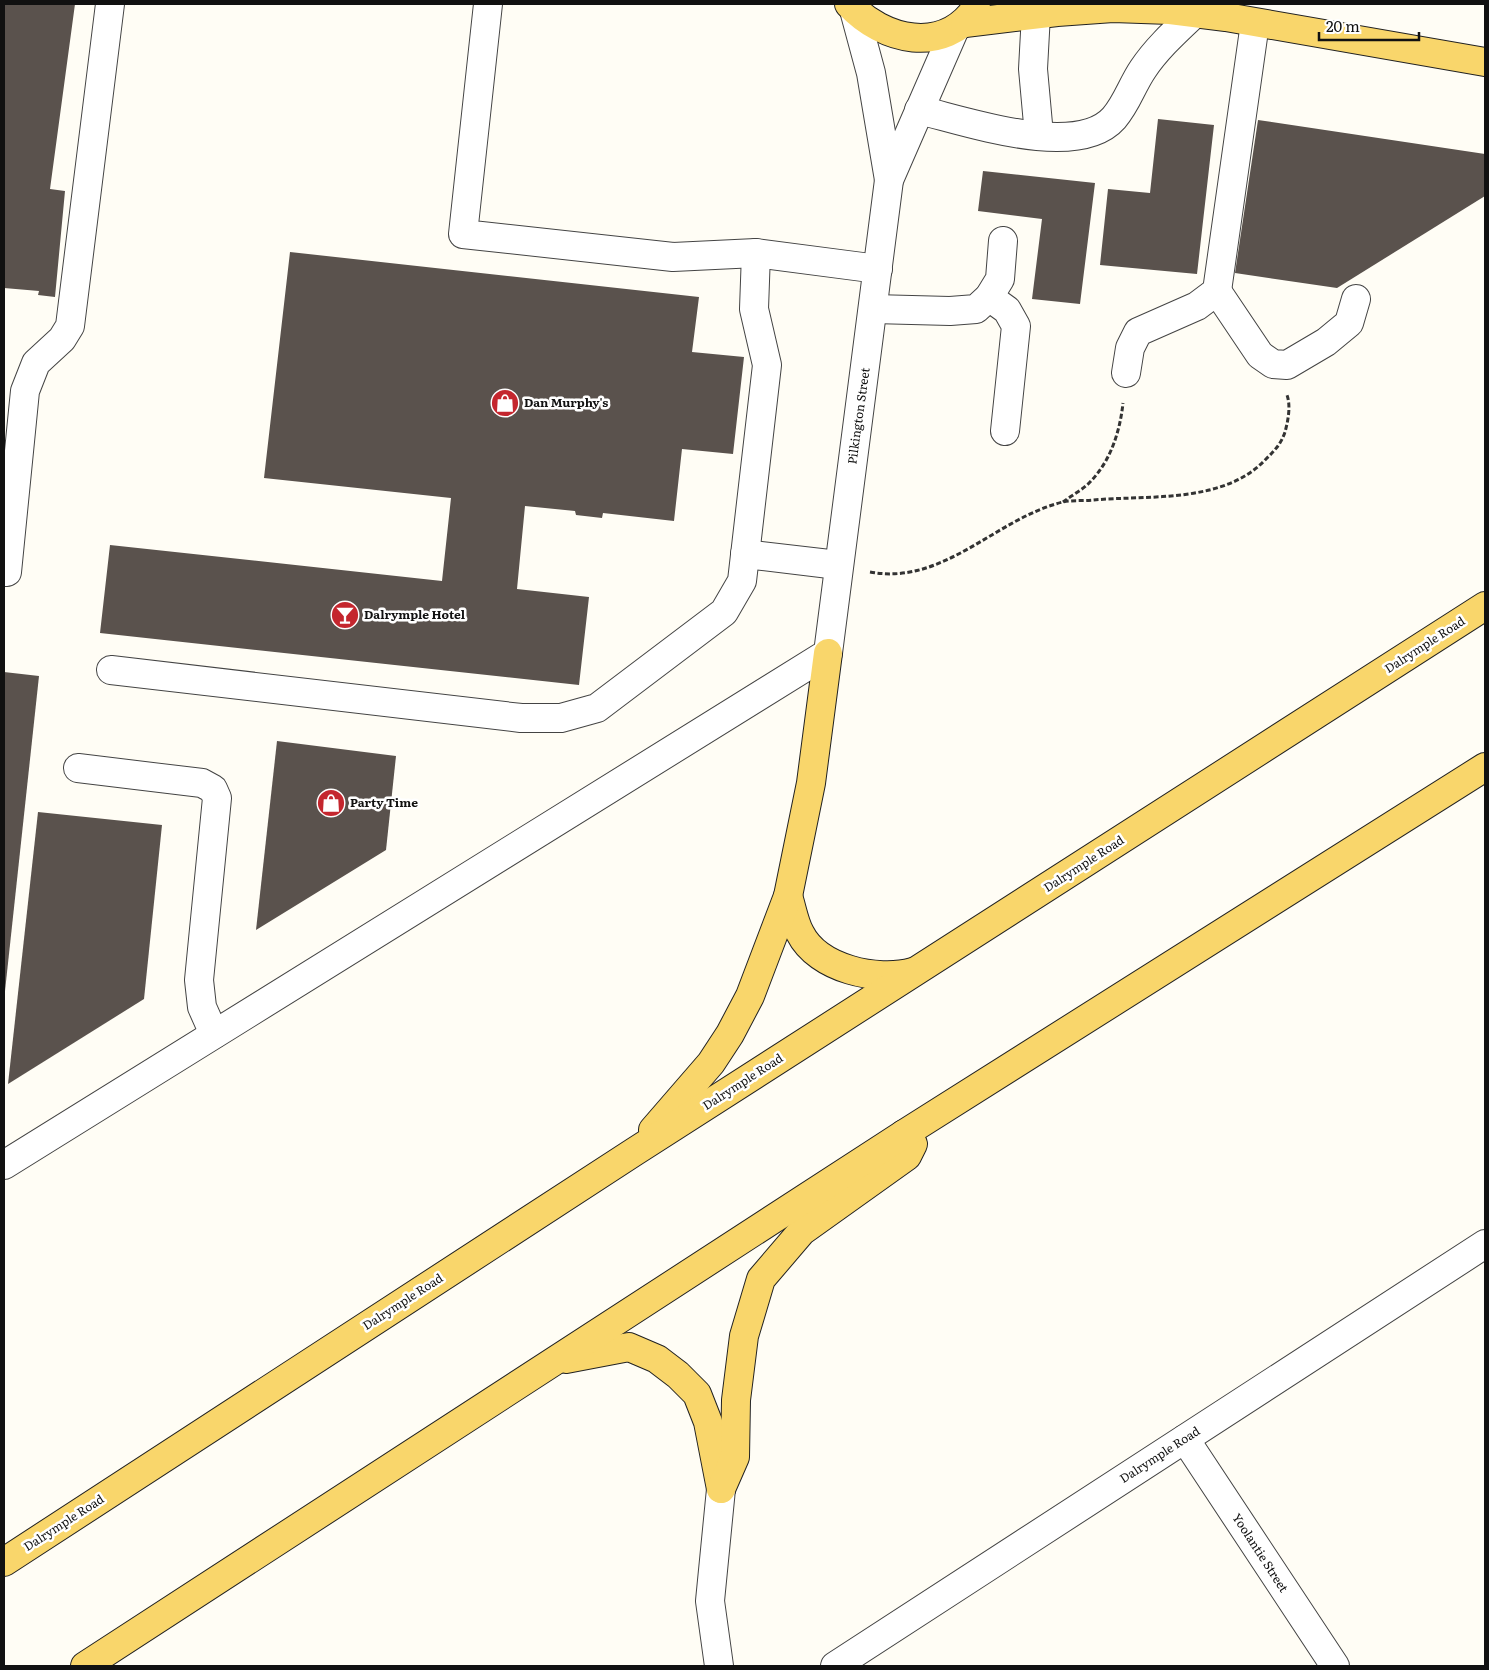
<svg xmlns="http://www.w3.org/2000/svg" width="1489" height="1670" font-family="Literata,serif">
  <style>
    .building { fill: #5a524d }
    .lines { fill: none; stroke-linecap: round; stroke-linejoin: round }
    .minor-casing { stroke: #444; stroke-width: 30 }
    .major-casing { stroke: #222; stroke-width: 30 }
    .path { stroke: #333; stroke-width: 3; stroke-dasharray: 5 2.5; stroke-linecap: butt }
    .minor { stroke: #fff; stroke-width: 28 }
    .major { stroke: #f9d66b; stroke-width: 28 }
    .labels { text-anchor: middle; stroke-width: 5; stroke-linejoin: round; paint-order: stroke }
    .poi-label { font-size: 12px; font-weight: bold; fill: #111; stroke: #fff; text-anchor: start }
    .street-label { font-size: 12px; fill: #111; stroke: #fff }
  </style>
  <rect width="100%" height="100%" fill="#fffdf5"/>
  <g class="building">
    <polygon points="4,4 75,4 50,189 65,191 55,297 38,295 39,291 4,288"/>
    <polygon points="1158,119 1214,125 1197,274 1100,265 1108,189 1150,193"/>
    <polygon points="1258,120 1485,154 1485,196 1337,288 1235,273"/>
    <polygon points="983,171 1095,183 1080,304 1032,299 1042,219 978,211"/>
    <polygon points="290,252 699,297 692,352 744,357 733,454 682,449 674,521 603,513 602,518 576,515 575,511 525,506 517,589 589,597 579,685 100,633 110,545 442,581 451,498 264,478"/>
    <polygon points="4,672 39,676 5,991 4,991"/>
    <polygon points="277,741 396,756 386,850 256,930"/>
    <polygon points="38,812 162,825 144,999 8,1084"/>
  </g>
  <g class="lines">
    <defs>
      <g id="minor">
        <polyline points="488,4 463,234 673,257 756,253 878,269"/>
        <polyline points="854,10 871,73 889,180"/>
        <polyline points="1036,14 1033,69 1039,135"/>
        <path d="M919,110C966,121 1077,160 1114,118C1127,103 1132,85 1143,69C1157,48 1176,31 1195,13"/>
        <polyline points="1217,291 1260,355 1273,364 1287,365 1326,342 1349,323 1356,299"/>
        <polyline points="989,297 1007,310 1016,326 1005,431"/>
        <polyline points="873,309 950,311 976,309 989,297 1000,279 1003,241"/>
        <polyline points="1126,373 1130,348 1138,332 1197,306 1217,291 1255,23"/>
        <polyline points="745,554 838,565"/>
        <polyline points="7,572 25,391 36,363 62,339 70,326 110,4"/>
        <polyline points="111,670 521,718 561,718 597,708 724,612 742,581 767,365 754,309 756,253"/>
        <polyline points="78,768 202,783 213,789 217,798 199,980 202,1007 214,1034"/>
        <polyline points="4,1165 828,653 889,180 954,31"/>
        <polyline points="1185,1439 1335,1666"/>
        <polyline points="719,1666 710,1601 721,1489"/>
        <polyline points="835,1666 1485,1244"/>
      </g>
      <g id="major">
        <path d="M849,4C883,41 944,55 976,8"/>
        <polyline points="965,23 1057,12 1113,8 1170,10 1226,17 1485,62"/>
        <path d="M788,896C792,908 794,922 800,933C818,969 877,982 913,972"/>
        <polyline points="653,1130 711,1063 730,1034 750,996 788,896 811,783 828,653"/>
        <polyline points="566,1359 629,1347 657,1359 678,1375 697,1394 708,1422 721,1489"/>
        <polyline points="721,1489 735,1457 736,1400 744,1336 761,1279 802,1231 907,1156 913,1144 904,1134"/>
        <polyline points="4,1562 634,1152 1485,606"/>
        <polyline points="85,1666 904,1134 1485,767"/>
      </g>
    </defs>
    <use href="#minor" class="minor-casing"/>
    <use href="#major" class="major-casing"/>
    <g class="path">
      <path d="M1063,502C1072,495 1084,489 1091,481C1111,460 1120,431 1123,403"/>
      <path d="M870,572C944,586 996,518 1063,502C1072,500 1083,501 1093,500C1149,495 1224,504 1266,459C1275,450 1281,444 1285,432C1288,421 1291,406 1287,395"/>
    </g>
    <use href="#minor" class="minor"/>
    <use href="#major" class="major"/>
  </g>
  <defs>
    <symbol id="shop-disc" viewBox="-11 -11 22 22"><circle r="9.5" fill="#c4262e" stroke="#fff"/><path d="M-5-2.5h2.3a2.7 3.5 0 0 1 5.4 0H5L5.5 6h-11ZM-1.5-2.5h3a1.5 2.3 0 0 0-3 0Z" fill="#fff"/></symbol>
    <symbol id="bar-disc" viewBox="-11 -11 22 22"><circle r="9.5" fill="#c4262e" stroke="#fff"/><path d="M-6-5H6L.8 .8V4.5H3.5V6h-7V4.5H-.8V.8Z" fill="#fff"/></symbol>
  </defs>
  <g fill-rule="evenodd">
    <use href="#shop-disc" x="489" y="387" width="32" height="32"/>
    <use href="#bar-disc" x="329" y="599" width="32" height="32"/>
    <use href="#shop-disc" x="315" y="787" width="32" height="32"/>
  </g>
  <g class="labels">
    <g class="poi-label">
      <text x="524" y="407">Dan Murphy's</text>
      <text x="364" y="619">Dalrymple Hotel</text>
      <text x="350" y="807">Party Time</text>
    </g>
    <g class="street-label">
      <text transform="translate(859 416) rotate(-82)" y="4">Pilkington Street</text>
      <text transform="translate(1425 645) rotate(-33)" y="4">Dalrymple Road</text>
      <text transform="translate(1084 864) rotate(-33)" y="4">Dalrymple Road</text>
      <text transform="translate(743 1082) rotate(-33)" y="4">Dalrymple Road</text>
      <text transform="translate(403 1302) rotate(-33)" y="4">Dalrymple Road</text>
      <text transform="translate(1160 1455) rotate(-33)" y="4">Dalrymple Road</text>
      <text transform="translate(64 1523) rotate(-33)" y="4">Dalrymple Road</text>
      <text transform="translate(1260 1553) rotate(57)" y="4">Yoolantie Street</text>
    </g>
  </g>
  <rect width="1489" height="1670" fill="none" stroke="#111111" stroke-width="10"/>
  <path d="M1319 32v8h100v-8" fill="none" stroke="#111111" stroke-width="2.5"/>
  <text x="1326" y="32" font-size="15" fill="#111111" stroke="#ffffff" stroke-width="4" paint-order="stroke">20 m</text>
</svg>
